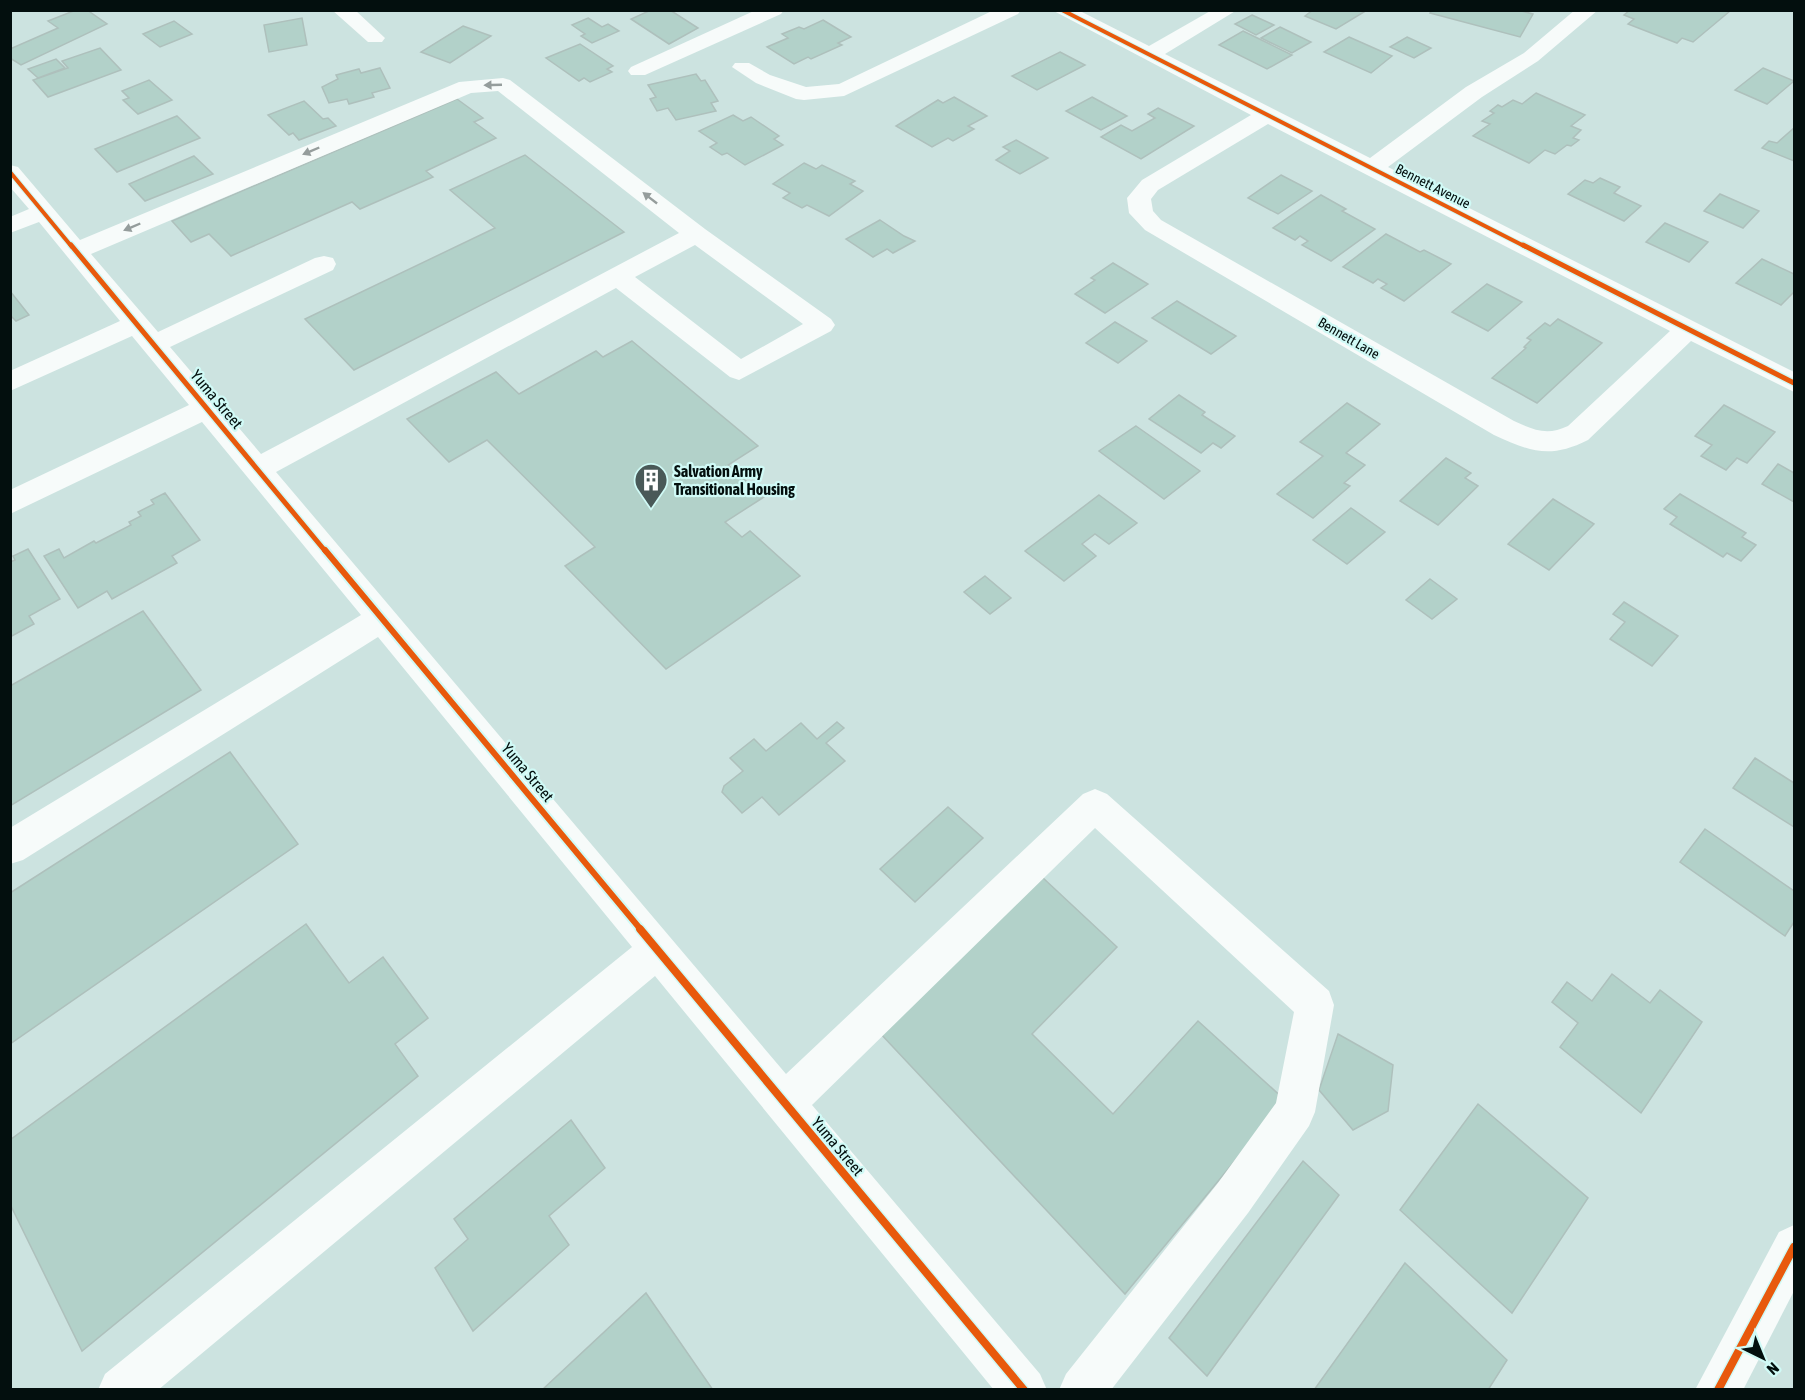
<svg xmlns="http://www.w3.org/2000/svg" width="1805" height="1400" font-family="'Asap Condensed',sans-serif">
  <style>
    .building { fill: #b2d1c9; stroke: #aec0bc; stroke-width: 1.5 }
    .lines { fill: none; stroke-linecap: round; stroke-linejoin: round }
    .minor { fill: #f7fbfa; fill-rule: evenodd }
    .cycleway-far3-casing { stroke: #d0faf6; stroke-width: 6 }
    .cycleway-far2-casing { stroke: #d0faf6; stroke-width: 8 }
    .cycleway-far1-casing { stroke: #d0faf6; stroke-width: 10 }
    .cycleway-casing { stroke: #d0faf6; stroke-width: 11 }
    .cycleway-far3 { stroke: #e8590c; stroke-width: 4 }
    .cycleway-far2 { stroke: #e8590c; stroke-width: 5 }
    .cycleway-far1 { stroke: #e8590c; stroke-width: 6 }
    .cycleway { stroke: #e8590c; stroke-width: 8 }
    .oneway { fill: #959d9c }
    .labels { text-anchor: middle; stroke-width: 4.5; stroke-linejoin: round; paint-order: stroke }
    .far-street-label { font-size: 14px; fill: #030f0e; stroke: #d0faf6 }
    .street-label { font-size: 16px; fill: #030f0e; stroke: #d0faf6 }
    .poi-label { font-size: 16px; font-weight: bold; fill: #030f0e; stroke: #d0faf6; text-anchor: start }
  </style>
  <rect width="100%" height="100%" fill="#cce3e0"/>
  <g class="building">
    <polygon points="76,10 87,10 107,24 21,65 10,58 10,49 58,28 48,21"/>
    <polygon points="651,10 670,10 698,28 669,44 631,19"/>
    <polygon points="1313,10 1361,10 1364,12 1336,29 1305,16"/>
    <polygon points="1432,10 1518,10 1533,14 1520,37 1430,13"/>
    <polygon points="1630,10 1729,10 1730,11 1693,42 1682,38 1677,43 1628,24 1634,19 1624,15"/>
    <polygon points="1252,15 1274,25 1256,35 1235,24"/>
    <polygon points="302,18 307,45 269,52 264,25"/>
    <polygon points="588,18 602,27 608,24 619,31 592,43 581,36 585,34 572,25"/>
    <polygon points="823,20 851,37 838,43 842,45 811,59 808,57 794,64 767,47 788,38 782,34 799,27 804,29"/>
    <polygon points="174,21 192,34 160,47 143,34"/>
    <polygon points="463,26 491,36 450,63 421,52"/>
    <polygon points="1280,27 1311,42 1292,53 1261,38"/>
    <polygon points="1243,31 1292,55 1267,69 1219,45"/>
    <polygon points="1349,37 1392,56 1371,73 1324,52"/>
    <polygon points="1407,37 1431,48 1414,58 1390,47"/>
    <polygon points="580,44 613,66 607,69 612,72 590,82 584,78 579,81 546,58"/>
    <polygon points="100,48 121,70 48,97 33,80 68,68 62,61"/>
    <polygon points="1060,52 1085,65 1037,90 1012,76"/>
    <polygon points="56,59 65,68 38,78 28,69"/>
    <polygon points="380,68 390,88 372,93 374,97 349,104 347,99 329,103 322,87 338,79 336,75 359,69 361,73"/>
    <polygon points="1763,68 1794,81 1767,104 1735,90"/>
    <polygon points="696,74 701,81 705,80 718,101 711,103 716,111 676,120 668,108 657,111 650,99 656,97 648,85"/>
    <polygon points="149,80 172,100 138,114 123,100 129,98 122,91"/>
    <polygon points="1536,93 1585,115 1571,126 1581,130 1573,138 1579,140 1571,146 1567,145 1555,154 1545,150 1529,163 1473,136 1490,124 1482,121 1494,113 1490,111 1498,105 1502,107 1513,100 1522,104"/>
    <polygon points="954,97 987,116 968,126 974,129 953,141 948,138 932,147 896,126 938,100 943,103"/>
    <polygon points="1092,97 1127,116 1101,130 1066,111"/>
    <polygon points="457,99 483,118 474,122 496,138 426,171 433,177 360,209 352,202 231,256 209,234 191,242 172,221"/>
    <polygon points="304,101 323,119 328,118 336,126 299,140 293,133 289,135 268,115"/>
    <polygon points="1158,108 1194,126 1141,159 1101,137 1121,125 1132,131 1155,118 1148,114"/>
    <polygon points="733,115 743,121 751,117 779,136 774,139 783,145 745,165 727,153 722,155 710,147 717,143 699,131"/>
    <polygon points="177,116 200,138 117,172 95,149"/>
    <polygon points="1794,128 1794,161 1762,148 1769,141 1777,143"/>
    <polygon points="1016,140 1048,158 1020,174 996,160 1010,151 1003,147"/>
    <polygon points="525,155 624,232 354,370 305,319 495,228 450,190"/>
    <polygon points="194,156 213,174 145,201 129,184"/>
    <polygon points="804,163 816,169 822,165 855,181 850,184 863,191 829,216 807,205 802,208 783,198 790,193 773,184"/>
    <polygon points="1281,175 1312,191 1278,214 1248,198"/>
    <polygon points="1600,178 1620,187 1614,193 1641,206 1624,221 1568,194 1585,180 1593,183"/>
    <polygon points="1720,194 1759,211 1743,228 1704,211"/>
    <polygon points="1321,195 1346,209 1342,211 1375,229 1331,261 1302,245 1308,241 1300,236 1295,240 1273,228"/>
    <polygon points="880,220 904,236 915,241 893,253 887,249 873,257 846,239"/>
    <polygon points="1665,223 1708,242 1689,262 1646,242"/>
    <polygon points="1386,234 1420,252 1424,250 1451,264 1404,301 1381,288 1387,284 1378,279 1373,283 1343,267"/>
    <polygon points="1762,259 1794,274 1794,292 1781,305 1736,283"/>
    <polygon points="1113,263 1148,284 1105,313 1075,294 1095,280 1091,278"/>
    <polygon points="1487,284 1522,302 1488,331 1452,312"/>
    <polygon points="10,291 29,315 16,321 10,315"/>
    <polygon points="1177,301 1236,336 1211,354 1152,318"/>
    <polygon points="1558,319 1602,343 1537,403 1492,378 1526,348 1524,347 1531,340 1527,338 1545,323 1550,326"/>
    <polygon points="1115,322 1147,341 1118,363 1086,343"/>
    <polygon points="632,341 758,446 728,465 764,497 725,522 742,537 750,531 800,576 666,669 565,566 595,547 487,440 449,462 407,419 496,372 519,394 596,351 603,357"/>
    <polygon points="1179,395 1205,412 1202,415 1235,436 1221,448 1213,443 1201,453 1149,419"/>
    <polygon points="1347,403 1380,424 1346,453 1365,465 1344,483 1350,486 1313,518 1277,494 1323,456 1300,442"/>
    <polygon points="1724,405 1775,432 1747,463 1737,458 1726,470 1701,456 1712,445 1695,436"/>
    <polygon points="1136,426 1200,471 1164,499 1099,451"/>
    <polygon points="1446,458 1471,473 1465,478 1478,486 1438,525 1400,501"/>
    <polygon points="1778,464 1794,473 1794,502 1762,484"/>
    <polygon points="165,493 200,540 172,556 177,563 112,599 107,591 78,608 44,556 59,549 64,558 94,541 96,543 131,525 129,522 141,516 138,512 154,504 151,500"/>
    <polygon points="1680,494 1746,533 1742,537 1756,545 1741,561 1727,553 1723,557 1670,524 1677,517 1664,509"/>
    <polygon points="1099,495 1137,523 1109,544 1095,534 1082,544 1096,556 1064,581 1025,551"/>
    <polygon points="1553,499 1594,524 1549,570 1508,544"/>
    <polygon points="1351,508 1385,532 1347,564 1313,540"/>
    <polygon points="28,549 60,599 29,616 34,624 10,637 10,562 15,560 13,556"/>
    <polygon points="985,576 1011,598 990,614 964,592"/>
    <polygon points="1430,579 1457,599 1432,619 1406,600"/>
    <polygon points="1624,602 1678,636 1652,666 1610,639 1625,622 1613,614"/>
    <polygon points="143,611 201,690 10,806 10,686"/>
    <polygon points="837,722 844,728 826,743 845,761 779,815 762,797 742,813 722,792 724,786 743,771 730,758 754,739 766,751 801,723 817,739"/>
    <polygon points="230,752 298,844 10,1044 10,893"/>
    <polygon points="1755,758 1794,783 1794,827 1733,788"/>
    <polygon points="948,807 983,838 915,902 880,869"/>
    <polygon points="1705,829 1794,891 1794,922 1785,936 1680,862"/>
    <polygon points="1042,877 1117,947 1032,1034 1113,1114 1198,1021 1285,1100 1125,1294 879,1032"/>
    <polygon points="306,924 349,983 383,957 428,1018 395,1044 418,1076 82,1351 10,1204 10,1140"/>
    <polygon points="1612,974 1650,1003 1660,990 1702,1022 1641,1113 1560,1047 1578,1023 1552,1002 1567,982 1592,1001"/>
    <polygon points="1338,1034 1393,1065 1388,1111 1353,1130 1319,1090"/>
    <polygon points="1478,1104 1588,1198 1512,1313 1400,1210"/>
    <polygon points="571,1120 605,1168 549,1216 569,1245 473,1331 435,1268 468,1239 454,1219"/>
    <polygon points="1303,1161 1339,1195 1207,1376 1169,1338"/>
    <polygon points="1405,1263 1507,1360 1488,1390 1314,1390"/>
    <polygon points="646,1293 713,1390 542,1390"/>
  </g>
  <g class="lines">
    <g class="minor">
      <polygon points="332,10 355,10 385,38 382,42 368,42"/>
      <polygon points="756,10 784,10 781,14 645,75 631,75 628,71 631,67"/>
      <polygon points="994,10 1021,10 1018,14 844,96 804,100 796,99 756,83 732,67 735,63 749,63 770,75 806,87 839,84"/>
      <path d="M1052,10H1078L1149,46L1212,10H1237L1165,54L1370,158L1466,87L1524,53L1575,10H1598L1538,61L1482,97L1388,167L1794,372V392L1691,341L1588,440C1550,459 1531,452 1494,435L1145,230L1129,213L1127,198L1142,180L1251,115ZM1268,124L1670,331L1568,426C1547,436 1534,430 1514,421L1161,220L1153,211L1151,199L1158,190Z"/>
      <path d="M503,78L510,80L705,229L831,319L835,325L831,331L739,380L730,377L616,288L276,472L786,1074L1083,794L1095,789L1107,794L1329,991L1334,1005L1315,1112L1309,1126L1248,1213L1111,1390H1059L1066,1374L1218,1183L1276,1103L1294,1012L1095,828L812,1105L1040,1374L1047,1390H994L655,976L158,1390H98L105,1374L632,947L378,637L23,860L10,864V828L361,615L202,422L10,514V490L189,405L132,336L10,391V371L120,321L39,222L10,233V217L29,209L10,187V165L18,167L80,240L459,82ZM498,91L679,233L261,454L170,347L333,270L336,264L333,258L324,256L315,258L158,332L91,254L471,93ZM695,245L803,324L741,359L635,277Z"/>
      <polygon points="1794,1225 1794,1291 1743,1390 1695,1390 1779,1232"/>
    </g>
    <defs>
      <g id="cycleway-far3">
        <polyline points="1062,10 1526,247"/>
        <polyline points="10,172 72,247"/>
      </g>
      <g id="cycleway-far2">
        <polyline points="71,245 326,552"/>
        <polyline points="1523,245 1794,383"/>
      </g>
      <polyline id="cycleway-far1" points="325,550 642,931"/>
      <g id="cycleway">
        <polyline points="640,929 1024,1390"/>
        <polyline points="1718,1390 1794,1247"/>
      </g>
    </defs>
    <use href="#cycleway-far3" class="cycleway-far3-casing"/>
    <use href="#cycleway-far2" class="cycleway-far2-casing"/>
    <use href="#cycleway-far1" class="cycleway-far1-casing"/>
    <use href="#cycleway" class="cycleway-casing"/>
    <use href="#cycleway-far3" class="cycleway-far3"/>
    <use href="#cycleway-far2" class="cycleway-far2"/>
    <use href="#cycleway-far1" class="cycleway-far1"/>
    <use href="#cycleway" class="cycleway"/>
  </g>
  <defs><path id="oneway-solid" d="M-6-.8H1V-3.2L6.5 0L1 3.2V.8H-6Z" transform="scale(1.5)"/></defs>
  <g class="oneway">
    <use href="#oneway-solid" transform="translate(493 85) rotate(178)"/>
    <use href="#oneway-solid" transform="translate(311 151) rotate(157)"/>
    <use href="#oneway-solid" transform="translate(650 198) rotate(-142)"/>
    <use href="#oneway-solid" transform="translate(132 227) rotate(157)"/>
  </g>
  <defs>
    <symbol id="building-pin" viewBox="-11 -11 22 30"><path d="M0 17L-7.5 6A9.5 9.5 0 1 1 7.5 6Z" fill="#495958" stroke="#d0faf6"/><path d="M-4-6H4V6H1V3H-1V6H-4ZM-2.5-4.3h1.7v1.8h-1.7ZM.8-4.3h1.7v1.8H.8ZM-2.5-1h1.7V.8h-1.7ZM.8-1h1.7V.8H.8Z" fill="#fff"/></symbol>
  </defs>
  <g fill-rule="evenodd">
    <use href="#building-pin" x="632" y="461" width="38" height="52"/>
  </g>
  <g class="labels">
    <g class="far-street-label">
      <text transform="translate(1433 186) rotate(27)" y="5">Bennett Avenue</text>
      <text transform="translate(1349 338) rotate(30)" y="5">Bennett Lane</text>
    </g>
    <g class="street-label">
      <text transform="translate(217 399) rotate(50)" y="6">Yuma Street</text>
      <text transform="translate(528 772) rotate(50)" y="6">Yuma Street</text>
      <text transform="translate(838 1146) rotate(50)" y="6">Yuma Street</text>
    </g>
    <g class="poi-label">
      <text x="674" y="477">Salvation Army<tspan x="674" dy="18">Transitional Housing</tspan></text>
    </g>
  </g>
  <rect width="1805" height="1400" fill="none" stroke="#030f0e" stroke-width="24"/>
  <g transform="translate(1763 1358) rotate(137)" stroke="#d0faf6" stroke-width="4.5" paint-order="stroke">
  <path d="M0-4.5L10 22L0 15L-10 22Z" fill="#030f0e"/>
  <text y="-9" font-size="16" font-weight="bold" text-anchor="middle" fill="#030f0e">N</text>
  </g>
</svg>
